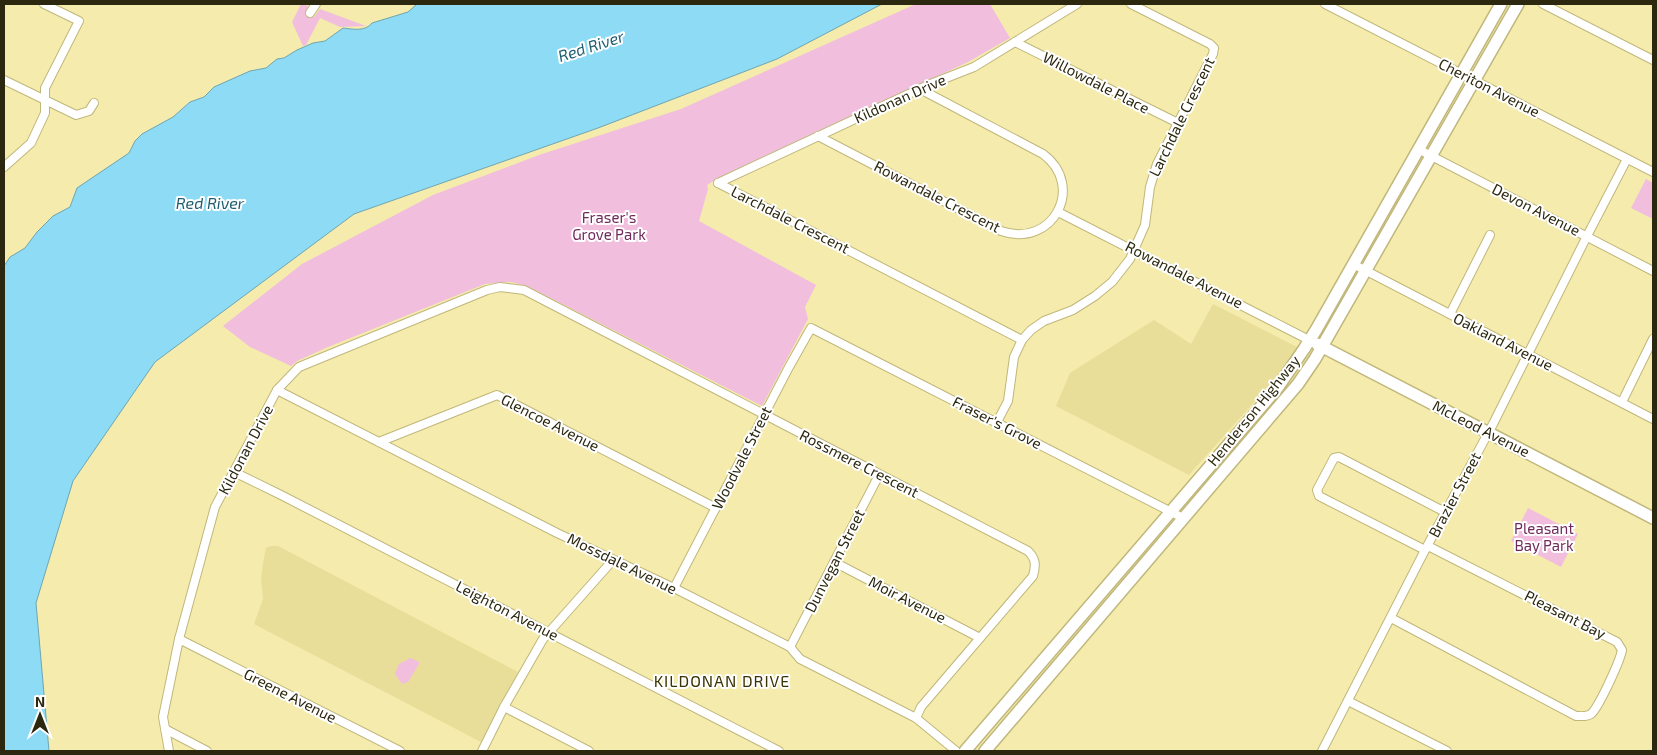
<svg xmlns="http://www.w3.org/2000/svg" width="1657" height="755" font-family="'Exo 2',sans-serif">
  <style>
    .built { fill: #e9de99 }
    .green { fill: #f1bede }
    .water { fill: #8ddbf5; stroke: #70a5b0 }
    .lines { fill: none; stroke-linecap: round; stroke-linejoin: round }
    .street-casing { stroke: #c0b77b; stroke-width: 10 }
    .secondary-casing { stroke: #c0b77b; stroke-width: 14 }
    .street { stroke: #fff; stroke-width: 8 }
    .secondary { stroke: #fff; stroke-width: 11 }
    .labels { text-anchor: middle; stroke-width: 4; stroke-linejoin: round; paint-order: stroke }
    .street-label { font-size: 15px; fill: #2c280f; stroke: #fff }
    .park-label { font-size: 15px; fill: #6f2a5b; stroke: #fff }
    .water-label { font-size: 16px; font-style: italic; fill: #1f5e70; stroke: #fff }
    .neighbourhood-label { font-size: 16px; letter-spacing: 1px; fill: #3b3404; stroke: #fff }
  </style>
  <rect width="100%" height="100%" fill="#f4ebac"/>
  <g class="built">
    <polygon points="1213,304 1297,347 1287,364 1274,380 1189,475 1056,406 1070,373 1154,320 1191,344"/>
    <polygon points="270,546 278,546 518,672 483,743 254,624 263,599 261,579 263,563 266,548"/>
  </g>
  <g class="green">
    <polygon points="301,4 308,6 305,13 314,17 320,9 366,26 340,27 320,18 306,45 303,46 292,22"/>
    <polygon points="916,4 990,4 1010,38 968,62 718,178 707,185 708,189 699,221 816,285 805,307 808,319 762,406 527,286 511,282 485,284 328,347 297,361 291,366 250,347 223,326 302,264 433,195 539,155 681,109"/>
    <polygon points="1646,179 1653,183 1653,219 1631,208"/>
    <polygon points="1528,508 1578,534 1561,567 1511,541"/>
    <polygon points="411,658 419,662 419,664 408,682 402,684 395,674 399,664"/>
  </g>
  <path class="water" d="M417,4H882L777,59L598,128L354,214L155,362L73,481L36,603L49,751H4V266L10,257L25,248L37,232L53,216L70,207L77,188L129,153L135,141L142,134L173,117L190,102L204,97L214,87L250,71L266,68L277,59L284,58L297,50L313,43L325,41L343,28C353,29 365,32 372,23L408,12Z"/>
  <g class="lines">
    <defs>
      <g id="street">
        <polyline points="1325,4 1653,172"/>
        <polyline points="1543,4 1653,60"/>
        <polyline points="310,13 316,4"/>
        <polyline points="1015,42 1178,123"/>
        <polyline points="4,80 76,115 89,111 94,103"/>
        <path d="M818,136L1001,231C1053,249 1086,186 1043,154L920,89"/>
        <polyline points="1418,149 1653,271"/>
        <polyline points="4,167 31,143 45,113 45,88 79,21 44,4"/>
        <polyline points="718,183 928,85 974,67 1077,4"/>
        <polyline points="718,183 1022,340"/>
        <polyline points="1058,212 1309,340"/>
        <polyline points="1353,264 1653,419"/>
        <polyline points="1450,314 1490,235"/>
        <polyline points="277,390 557,533 674,588 790,647 800,659 916,718 956,751"/>
        <polyline points="1622,402 1653,339"/>
        <polyline points="997,422 1008,401 1014,357 1022,340 1031,330 1044,321 1073,310 1095,296 1112,282 1130,259 1145,225 1150,187 1157,164 1213,54 1214,48 1210,44 1131,4"/>
        <polyline points="379,442 497,395 716,508"/>
        <polyline points="234,472 281,495 779,751"/>
        <polyline points="1425,550 1319,496 1317,490 1334,458 1339,457 1445,512"/>
        <polyline points="834,562 980,638"/>
        <polyline points="674,588 789,367 811,328 1183,518"/>
        <path d="M1391,618L1576,716C1581,716 1587,717 1591,714C1599,707 1620,661 1622,650L1617,642L1428,546"/>
        <polyline points="179,639 400,751"/>
        <polyline points="790,647 879,475"/>
        <polyline points="1348,701 1447,751"/>
        <polyline points="504,707 589,751"/>
        <polyline points="165,729 207,751"/>
        <path d="M169,751L163,717L179,639L215,507L277,390L299,367L487,290L500,287L524,290L1028,551C1036,559 1036,565 1033,576L921,707L916,718"/>
        <polyline points="482,751 504,707 543,639 613,560"/>
        <polyline points="1322,751 1425,550 1493,424 1587,236 1627,159"/>
      </g>
      <g id="secondary">
        <polyline points="1317,344 1653,518"/>
        <polyline points="965,751 1278,387 1304,349 1316,330 1501,4"/>
        <polyline points="985,751 1298,384 1315,359 1518,4"/>
      </g>
    </defs>
    <use href="#street" class="street-casing"/>
    <use href="#secondary" class="secondary-casing"/>
    <use href="#street" class="street"/>
    <use href="#secondary" class="secondary"/>
  </g>
  <g class="labels">
    <g class="street-label">
      <text transform="translate(1096 83) rotate(27)" y="5">Willowdale Place</text>
      <text transform="translate(1489 88) rotate(27)" y="5">Cheriton Avenue</text>
      <text transform="translate(900 99) rotate(-24)" y="5">Kildonan Drive</text>
      <text transform="translate(1182 117) rotate(-64)" y="5">Larchdale Crescent</text>
      <text transform="translate(937 197) rotate(27)" y="5">Rowandale Crescent</text>
      <text transform="translate(1536 210) rotate(27)" y="5">Devon Avenue</text>
      <text transform="translate(790 220) rotate(27)" y="5">Larchdale Crescent</text>
      <text transform="translate(1184 275) rotate(27)" y="5">Rowandale Avenue</text>
      <text transform="translate(1503 342) rotate(27)" y="5">Oakland Avenue</text>
      <text transform="translate(1254 411) rotate(-51)" y="5">Henderson Highway</text>
      <text transform="translate(550 423) rotate(27)" y="5">Glencoe Avenue</text>
      <text transform="translate(997 423) rotate(27)" y="5">Fraser's Grove</text>
      <text transform="translate(1481 429) rotate(27)" y="5">McLeod Avenue</text>
      <text transform="translate(246 450) rotate(-62)" y="5">Kildonan Drive</text>
      <text transform="translate(742 458) rotate(-63)" y="5">Woodvale Street</text>
      <text transform="translate(859 464) rotate(27)" y="5">Rossmere Crescent</text>
      <text transform="translate(1455 495) rotate(-62)" y="5">Brazier Street</text>
      <text transform="translate(835 561) rotate(-63)" y="5">Dunvegan Street</text>
      <text transform="translate(622 564) rotate(26)" y="5">Mossdale Avenue</text>
      <text transform="translate(907 600) rotate(27)" y="5">Moir Avenue</text>
      <text transform="translate(507 611) rotate(27)" y="5">Leighton Avenue</text>
      <text transform="translate(1565 615) rotate(27)" y="5">Pleasant Bay</text>
      <text transform="translate(290 696) rotate(27)" y="5">Greene Avenue</text>
    </g>
    <g class="park-label">
      <text x="609" y="223">Fraser's<tspan x="609" dy="17">Grove Park</tspan></text>
      <text x="1544" y="534">Pleasant<tspan x="1544" dy="17">Bay Park</tspan></text>
    </g>
    <g class="water-label">
      <text transform="translate(591 46) rotate(-18)" y="6">Red River</text>
      <text x="210" y="209">Red River</text>
    </g>
    <g class="neighbourhood-label">
      <text x="722" y="687">KILDONAN DRIVE</text>
    </g>
  </g>
  <rect width="1657" height="755" fill="none" stroke="#2c280f" stroke-width="10"/>
  <g transform="translate(40 715)" stroke="#ffffff" stroke-width="4" paint-order="stroke">
  <path d="M0-4L9 19L0 12L-9 19Z" fill="#2c280f"/>
  <text y="-8" font-size="14" font-weight="bold" text-anchor="middle" fill="#2c280f">N</text>
  </g>
</svg>
